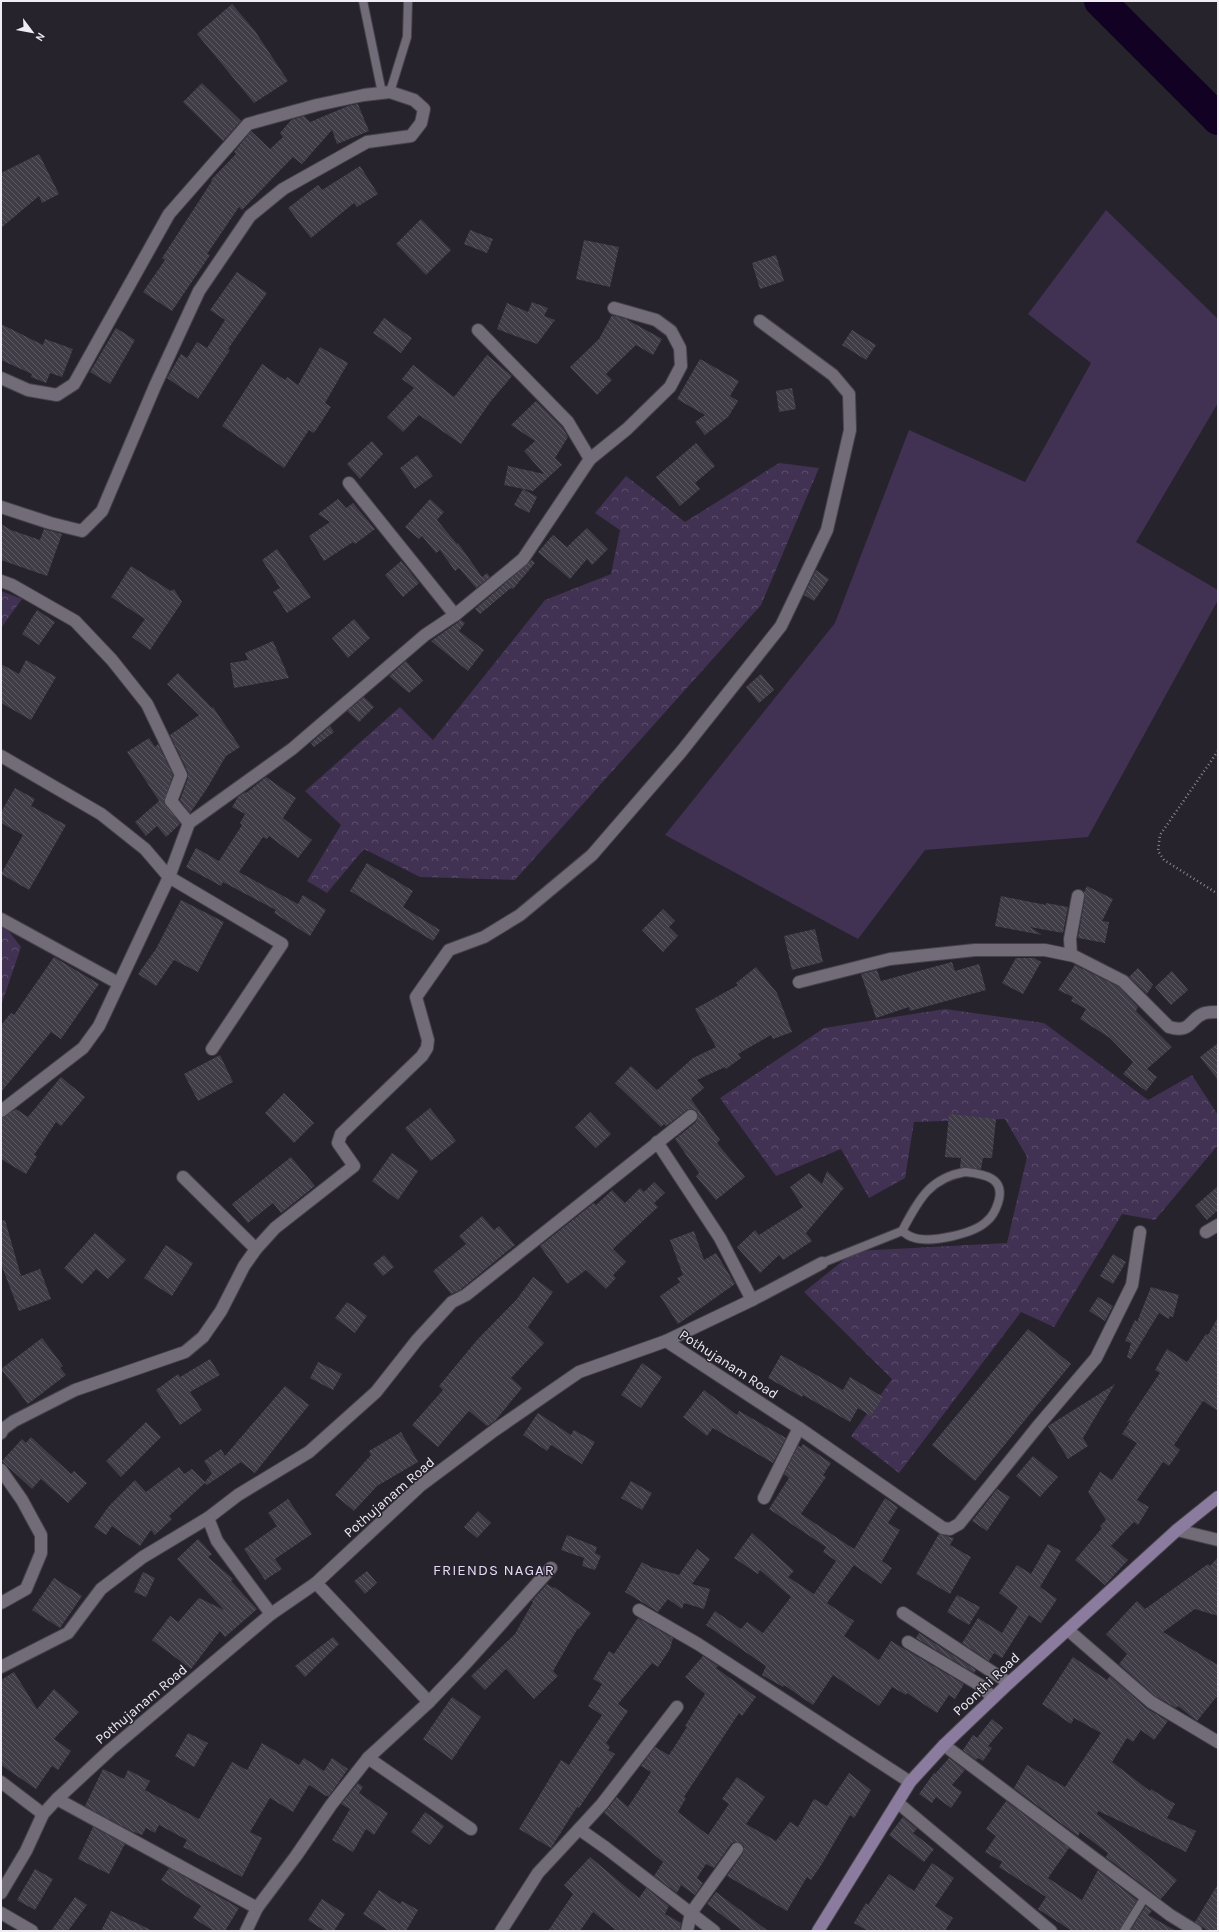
<svg xmlns="http://www.w3.org/2000/svg" width="1219" height="1932" font-family="Karla,sans-serif">
  <style>
    .green { fill: #413153 }
    .forest { fill: url(#forest-crowns) }
    .lines { fill: none; stroke-linecap: round; stroke-linejoin: round }
    .river { stroke: #120123; stroke-width: 32 }
    .building { fill: url(#building-back-hatch) }
    .lane-casing { stroke: #46424a; stroke-width: 10 }
    .street-casing { stroke: #46424a; stroke-width: 14 }
    .secondary-casing { stroke: #46424a; stroke-width: 14 }
    .path { stroke: #8c8891; stroke-width: 2.5; stroke-dasharray: 1 3; stroke-linecap: butt }
    .lane { stroke: #716c78; stroke-width: 8 }
    .street { stroke: #716c78; stroke-width: 12 }
    .secondary { stroke: #8b7b9f; stroke-width: 12 }
    .labels { text-anchor: middle; stroke-width: 3; stroke-linejoin: round; paint-order: stroke }
    .street-label { font-size: 14px; fill: #efecf3; stroke: #27232d }
    .neighbourhood-label { font-size: 15px; letter-spacing: 1px; fill: #e5d9f5; stroke: #27232d }
  </style>
  <defs>
    <pattern id="forest-crowns" width="20" height="18" patternUnits="userSpaceOnUse"><rect width="20" height="18" fill="#413153"/><path d="M2 6a3 3 0 1 1 6 0M12 15a3 3 0 1 1 6 0" fill="none" stroke="#5d4f6c"/></pattern>
    <pattern id="building-back-hatch" width="6" height="6" patternUnits="userSpaceOnUse"><rect width="6" height="6" fill="#413d48"/><path d="M-1 5l2 2M0 0l6 6M5-1l2 2" fill="none" stroke="#5d5963"/></pattern>
  </defs>
  <rect width="100%" height="100%" fill="#27232d"/>
  <polygon class="green" points="1106,210 1218,319 1218,403 1136,542 1218,590 1218,600 1088,837 925,850 858,939 665,835 835,623 909,430 1025,482 1091,363 1028,314"/>
  <g class="forest">
    <polygon points="779,463 819,468 761,605 515,880 420,877 364,849 327,893 307,881 341,825 305,791 400,707 433,740 545,600 611,574 620,530 595,513 626,476 685,522"/>
    <polygon points="1,591 22,599 1,628"/>
    <polygon points="1,921 21,947 1,1006"/>
    <polygon points="945,1009 1044,1023 1148,1100 1192,1075 1218,1115 1218,1145 1155,1220 1122,1214 1054,1327 1021,1312 899,1473 851,1436 892,1379 804,1292 855,1251 1007,1243 1027,1157 1005,1119 914,1122 905,1178 869,1198 841,1149 776,1176 720,1098 824,1028"/>
  </g>
  <g class="lines">
    <polyline class="river" points="1100,1 1218,119"/>
  </g>
  <g class="building">
    <polygon points="232,4 255,31 288,81 254,103 197,34"/>
    <polygon points="202,83 241,121 223,141 183,102"/>
    <polygon points="358,104 369,131 337,144 332,130 302,164 293,157 242,210 239,207 207,254 210,255 172,311 143,292 165,260 162,258 212,181 211,180 236,154 234,152 251,131 270,149 283,137 280,133 291,120 304,116 310,122 348,106"/>
    <polygon points="39,154 59,194 42,203 39,196 1,228 1,173"/>
    <polygon points="360,166 378,194 357,207 354,203 311,238 288,208 318,185 322,190"/>
    <polygon points="421,219 451,250 426,275 396,244"/>
    <polygon points="470,230 493,239 487,253 464,244"/>
    <polygon points="584,240 619,247 610,287 576,279"/>
    <polygon points="776,255 784,281 760,289 752,263"/>
    <polygon points="237,272 267,293 228,349 230,350 198,399 167,378 181,354 187,358 197,342 207,348 225,320 210,310"/>
    <polygon points="532,302 548,308 544,316 555,320 537,344 497,329 507,303 528,312"/>
    <polygon points="612,315 626,319 662,339 653,355 636,345 606,374 612,380 597,395 570,367 599,339"/>
    <polygon points="384,318 412,338 401,353 373,333"/>
    <polygon points="1,324 43,345 45,339 73,349 62,377 50,373 46,383 31,377 32,374 1,360"/>
    <polygon points="116,328 135,340 110,384 90,372"/>
    <polygon points="852,330 876,345 866,360 842,345"/>
    <polygon points="320,347 348,363 325,403 331,407 314,433 309,430 284,468 222,426 262,364 285,380 287,377 298,385"/>
    <polygon points="487,355 512,376 491,401 461,444 419,415 403,432 387,417 414,388 402,379 413,365 454,397"/>
    <polygon points="700,359 739,381 730,396 738,401 728,417 705,435 695,422 705,415 677,399"/>
    <polygon points="792,388 796,409 779,412 776,391"/>
    <polygon points="536,401 562,427 568,437 555,458 562,465 533,491 504,485 508,466 544,474 524,451 535,441 511,425"/>
    <polygon points="372,441 383,454 360,479 347,464"/>
    <polygon points="696,443 715,466 695,483 700,489 680,506 656,477"/>
    <polygon points="417,455 433,476 415,489 400,468"/>
    <polygon points="523,489 537,497 529,513 514,505"/>
    <polygon points="338,499 346,508 353,503 375,529 355,544 353,542 324,561 309,536 330,522 318,514"/>
    <polygon points="430,499 444,512 437,520 457,544 458,543 482,577 487,573 490,577 476,588 459,568 455,571 440,550 436,553 422,536 419,539 405,527"/>
    <polygon points="1,524 11,530 40,540 44,529 62,534 47,576 1,560"/>
    <polygon points="587,528 608,549 592,565 587,559 570,579 538,552 553,535 567,547"/>
    <polygon points="277,549 311,597 287,613 273,592 280,588 262,560"/>
    <polygon points="532,560 535,563 513,589 511,588 480,614 475,609"/>
    <polygon points="401,561 419,583 403,597 385,575"/>
    <polygon points="131,566 171,591 174,589 182,602 150,650 132,637 145,619 111,597"/>
    <polygon points="816,570 829,579 814,601 804,595"/>
    <polygon points="37,610 55,622 39,645 22,634"/>
    <polygon points="354,619 370,638 348,658 332,638"/>
    <polygon points="461,620 465,623 459,631 484,650 468,671 431,641"/>
    <polygon points="273,641 289,678 234,688 230,663 248,660 245,653"/>
    <polygon points="26,660 56,677 31,720 1,703 1,664 19,674"/>
    <polygon points="406,661 423,681 409,693 389,676"/>
    <polygon points="178,673 212,708 213,707 240,747 226,756 206,790 190,813 180,800 188,778 188,772 170,735 199,715 167,684"/>
    <polygon points="761,674 774,690 759,703 746,687"/>
    <polygon points="364,697 374,707 359,722 347,711"/>
    <polygon points="330,726 334,732 314,747 311,743"/>
    <polygon points="149,738 155,747 158,744 173,775 164,802 180,824 166,837 157,826 146,836 135,822 159,801 127,752"/>
    <polygon points="266,777 296,798 283,818 312,840 298,858 269,836 267,839 263,837 239,872 298,904 303,895 326,910 310,936 274,913 276,910 223,882 221,886 186,867 196,848 219,861 242,825 240,823 245,814 232,807 238,797 245,792 246,793"/>
    <polygon points="15,788 35,799 31,806 66,825 29,890 1,874 23,835 1,823 1,812"/>
    <polygon points="367,863 413,891 403,907 440,930 433,941 350,891"/>
    <polygon points="1087,886 1113,899 1102,921 1109,922 1105,943 1078,938 1085,897 1084,892"/>
    <polygon points="1001,896 1046,905 1046,903 1068,907 1063,933 1030,927 1042,935 995,926"/>
    <polygon points="181,900 224,922 198,972 174,960 156,986 138,974 156,949"/>
    <polygon points="663,909 675,921 669,927 678,936 663,952 642,930"/>
    <polygon points="815,929 823,962 792,970 784,936"/>
    <polygon points="54,957 99,984 61,1039 51,1032 1,1092 1,1025 11,1013 14,1015"/>
    <polygon points="1016,958 1034,958 1041,962 1023,994 1002,983"/>
    <polygon points="952,962 955,971 979,964 986,990 910,1011 909,1007 876,1018 861,974 877,970 881,981"/>
    <polygon points="1075,965 1119,987 1138,1007 1136,1011 1172,1047 1147,1069 1157,1077 1146,1091 1123,1074 1133,1062 1110,1038 1080,1019 1086,1009 1071,1001 1073,997 1058,990"/>
    <polygon points="756,967 777,993 792,1032 773,1039 771,1035 738,1054 741,1058 726,1069 725,1067 697,1080 704,1088 691,1099 720,1140 717,1143 745,1177 716,1200 696,1176 699,1173 675,1139 696,1122 698,1115 697,1111 693,1109 687,1110 666,1126 664,1124 661,1127 615,1083 631,1066 657,1090 693,1058 716,1047 695,1009 738,985 736,983"/>
    <polygon points="1138,968 1153,985 1147,994 1129,977"/>
    <polygon points="1172,971 1188,990 1171,1005 1155,987"/>
    <polygon points="1218,1043 1218,1080 1200,1057"/>
    <polygon points="220,1055 233,1082 198,1101 184,1074"/>
    <polygon points="61,1077 85,1097 61,1126 56,1122 34,1155 37,1156 26,1174 1,1159 1,1118 16,1109 28,1117"/>
    <polygon points="284,1093 314,1123 294,1143 265,1113"/>
    <polygon points="430,1108 456,1141 431,1161 405,1128"/>
    <polygon points="590,1112 611,1134 596,1148 575,1127"/>
    <polygon points="949,1114 996,1119 992,1158 983,1158 981,1169 960,1168 961,1158 945,1157"/>
    <polygon points="392,1153 418,1171 398,1200 372,1181"/>
    <polygon points="291,1157 315,1186 281,1213 273,1203 248,1223 232,1204"/>
    <polygon points="827,1171 844,1188 806,1233 812,1241 783,1260 779,1255 760,1273 737,1247 755,1230 759,1235 803,1207 790,1187 809,1173 822,1184"/>
    <polygon points="654,1182 665,1193 654,1203 658,1207 613,1249 626,1262 613,1275 616,1278 606,1289 586,1270 567,1284 540,1246 594,1203 596,1205 612,1190 625,1203 640,1188 644,1192"/>
    <polygon points="1218,1186 1218,1210 1207,1220 1195,1206"/>
    <polygon points="482,1216 494,1230 499,1226 515,1245 460,1290 451,1294 433,1271 466,1244 459,1236"/>
    <polygon points="5,1220 21,1276 40,1269 51,1299 19,1311 1,1264 1,1221"/>
    <polygon points="694,1231 704,1260 716,1253 735,1284 678,1324 660,1296 680,1282 677,1278 683,1275 670,1240"/>
    <polygon points="95,1233 126,1260 108,1279 96,1269 82,1284 64,1268"/>
    <polygon points="166,1245 193,1263 172,1296 144,1278"/>
    <polygon points="1113,1254 1126,1262 1113,1284 1100,1276"/>
    <polygon points="384,1255 394,1267 383,1276 373,1264"/>
    <polygon points="533,1277 553,1292 528,1327 544,1343 511,1378 522,1388 495,1421 487,1426 469,1411 438,1447 412,1425 443,1390 439,1386 477,1340 517,1299"/>
    <polygon points="1151,1287 1179,1295 1173,1317 1170,1316 1169,1319 1159,1313 1131,1359 1127,1357 1131,1343 1125,1341 1135,1320 1137,1322"/>
    <polygon points="1098,1297 1113,1306 1105,1321 1089,1311"/>
    <polygon points="347,1302 367,1316 355,1333 335,1318"/>
    <polygon points="1218,1317 1218,1411 1203,1401 1174,1445 1180,1450 1169,1466 1163,1462 1137,1500 1149,1507 1138,1525 1134,1522 1111,1546 1128,1560 1105,1585 1075,1560 1102,1528 1100,1526 1106,1520 1088,1492 1100,1472 1112,1480 1137,1443 1122,1434 1131,1420 1127,1422 1160,1373 1155,1370 1167,1349 1187,1362 1206,1334 1208,1335"/>
    <polygon points="1028,1329 1071,1364 975,1481 932,1445"/>
    <polygon points="42,1338 63,1366 60,1368 66,1375 28,1404 1,1369"/>
    <polygon points="781,1355 843,1390 850,1377 883,1397 871,1416 858,1408 850,1422 803,1395 802,1397 768,1378"/>
    <polygon points="210,1359 220,1375 190,1392 202,1410 180,1425 156,1390 178,1374 180,1377"/>
    <polygon points="318,1362 342,1374 333,1390 310,1378"/>
    <polygon points="642,1363 662,1377 641,1408 621,1395"/>
    <polygon points="1115,1384 1083,1438 1088,1446 1068,1459 1048,1426"/>
    <polygon points="285,1386 309,1405 255,1473 241,1462 207,1485 205,1483 169,1516 172,1519 155,1535 151,1530 140,1546 112,1526 106,1535 94,1527 109,1506 135,1480 146,1492 179,1467 184,1474 192,1469 205,1482 212,1473 204,1461 221,1449 225,1456"/>
    <polygon points="704,1390 737,1415 739,1411 786,1438 773,1463 713,1428 707,1436 683,1417"/>
    <polygon points="538,1413 571,1435 574,1430 595,1442 582,1464 551,1445 547,1451 523,1435"/>
    <polygon points="146,1422 161,1437 121,1477 106,1461"/>
    <polygon points="401,1432 418,1462 377,1486 354,1511 335,1495 371,1455 369,1451"/>
    <polygon points="31,1437 71,1474 74,1471 87,1483 68,1503 41,1479 32,1489 2,1461 22,1439 26,1443"/>
    <polygon points="803,1444 831,1463 823,1475 826,1477 801,1514 854,1549 885,1498 898,1507 888,1523 900,1530 882,1561 892,1568 881,1584 854,1565 827,1603 854,1621 844,1636 879,1660 891,1641 964,1684 955,1699 949,1695 937,1713 907,1693 906,1695 892,1687 879,1706 833,1675 813,1705 784,1685 783,1687 762,1675 766,1666 706,1625 715,1611 741,1629 747,1622 763,1633 791,1597 760,1570 758,1574 734,1558 752,1533 794,1571 788,1577 814,1594 836,1561 823,1552 826,1547 769,1509 789,1478 784,1474 798,1446 801,1447"/>
    <polygon points="1033,1456 1058,1477 1040,1497 1016,1476"/>
    <polygon points="631,1481 652,1493 642,1510 621,1498"/>
    <polygon points="997,1489 1010,1497 987,1531 972,1521"/>
    <polygon points="288,1499 312,1534 275,1559 282,1569 265,1580 244,1549 277,1526 268,1513"/>
    <polygon points="478,1511 491,1523 477,1538 464,1527"/>
    <polygon points="939,1534 954,1538 950,1545 971,1557 950,1594 916,1574"/>
    <polygon points="567,1535 597,1547 595,1553 601,1556 595,1570 582,1566 584,1558 561,1550"/>
    <polygon points="198,1539 212,1554 208,1557 233,1579 231,1581 257,1609 225,1637 220,1631 191,1669 152,1640 170,1616 178,1622 199,1598 224,1610 177,1559"/>
    <polygon points="1048,1544 1061,1551 1040,1587 1057,1599 1041,1623 1029,1615 1002,1658 994,1653 989,1661 962,1643 978,1618 1002,1633 1018,1607 999,1593 1017,1565 1031,1574"/>
    <polygon points="697,1549 710,1559 692,1584 710,1589 704,1609 684,1603 682,1609 668,1599 658,1612 625,1592 642,1562 651,1567 679,1575"/>
    <polygon points="1218,1557 1218,1616 1195,1609 1163,1632 1218,1665 1218,1695 1197,1721 1178,1706 1176,1708 1155,1696 1119,1664 1127,1654 1106,1634 1137,1601 1145,1609 1208,1564 1210,1566"/>
    <polygon points="367,1571 377,1583 365,1594 354,1581"/>
    <polygon points="143,1572 155,1578 146,1597 134,1592"/>
    <polygon points="54,1578 82,1596 60,1628 32,1610"/>
    <polygon points="547,1584 553,1588 554,1587 591,1613 579,1629 578,1628 553,1671 558,1676 534,1699 506,1669 485,1690 471,1676 515,1634 533,1602 532,1601"/>
    <polygon points="957,1595 980,1607 969,1625 947,1612"/>
    <polygon points="638,1618 673,1638 670,1649 658,1667 652,1663 618,1704 628,1711 606,1743 610,1747 608,1750 615,1754 579,1808 577,1807 551,1848 519,1829 561,1760 569,1765 602,1715 588,1706 602,1684 593,1679 609,1651 614,1654"/>
    <polygon points="919,1633 976,1670 974,1673 916,1638"/>
    <polygon points="333,1637 339,1644 305,1677 295,1666"/>
    <polygon points="703,1656 718,1666 716,1668 756,1697 742,1716 739,1713 684,1797 686,1798 678,1812 708,1835 729,1804 722,1799 737,1777 765,1797 746,1824 776,1841 790,1822 798,1827 814,1799 827,1806 849,1773 871,1790 854,1818 850,1815 822,1864 811,1880 807,1877 787,1911 727,1876 743,1853 744,1846 741,1843 734,1842 731,1844 714,1868 706,1864 697,1878 703,1883 695,1895 681,1885 677,1893 654,1876 663,1862 604,1813 617,1797 628,1807 651,1772 641,1766 655,1747 669,1755 687,1727 685,1726 705,1694 685,1677"/>
    <polygon points="1073,1657 1107,1680 1110,1676 1146,1708 1168,1721 1154,1740 1141,1730 1133,1742 1127,1738 1112,1762 1150,1791 1151,1789 1175,1804 1167,1818 1196,1831 1186,1852 1098,1811 1097,1814 1177,1880 1161,1899 1106,1857 1108,1853 1080,1832 1078,1836 1014,1788 1027,1765 1065,1787 1101,1733 1074,1718 1071,1724 1042,1704"/>
    <polygon points="14,1672 37,1709 54,1689 79,1712 54,1739 71,1751 58,1770 52,1766 36,1789 1,1765 1,1680"/>
    <polygon points="452,1697 481,1717 452,1760 423,1739"/>
    <polygon points="992,1719 1003,1728 988,1746 992,1748 983,1761 978,1758 976,1760 963,1750 973,1735 977,1738"/>
    <polygon points="188,1733 208,1743 194,1767 175,1756"/>
    <polygon points="262,1743 299,1765 304,1758 324,1771 332,1758 348,1769 329,1796 326,1796 309,1785 293,1812 270,1798 250,1832 262,1838 242,1877 183,1847 187,1840 159,1825 155,1833 146,1828 142,1835 131,1831 85,1806 103,1769 124,1779 128,1770 150,1781 145,1790 199,1819 232,1762 247,1770"/>
    <polygon points="949,1758 965,1770 952,1785 962,1792 951,1808 936,1797 932,1803 919,1794 934,1773 935,1774"/>
    <polygon points="358,1783 363,1787 359,1793 388,1813 374,1835 366,1829 353,1852 332,1840 350,1809 341,1804"/>
    <polygon points="1006,1801 1069,1848 1048,1878 1082,1900 1098,1870 1137,1900 1119,1931 1072,1931 1038,1909 1046,1897 999,1867 1002,1862 985,1852 996,1836 986,1829"/>
    <polygon points="425,1812 444,1826 430,1845 411,1832"/>
    <polygon points="903,1817 917,1829 913,1833 934,1849 924,1862 889,1835"/>
    <polygon points="93,1827 125,1844 109,1874 78,1859"/>
    <polygon points="590,1857 639,1898 646,1888 669,1906 665,1914 681,1923 680,1931 617,1931 593,1912 580,1931 548,1931 573,1894 564,1885"/>
    <polygon points="932,1863 954,1878 935,1906 953,1918 945,1931 868,1931 854,1923 866,1903 868,1905 889,1874 914,1891"/>
    <polygon points="169,1868 239,1908 225,1931 214,1931 193,1918 201,1906 161,1880"/>
    <polygon points="35,1869 53,1879 35,1910 17,1900"/>
    <polygon points="1218,1884 1218,1931 1208,1931 1195,1922"/>
    <polygon points="379,1890 400,1904 402,1901 418,1910 406,1931 389,1931 363,1914"/>
    <polygon points="716,1892 768,1931 743,1931 707,1904"/>
    <polygon points="75,1897 87,1905 68,1931 51,1931"/>
    <polygon points="322,1899 345,1914 334,1931 325,1931 308,1920"/>
    <polygon points="1146,1906 1152,1911 1148,1915 1176,1931 1130,1931"/>
    <polygon points="111,1911 153,1931 101,1931"/>
  </g>
  <g class="lines">
    <defs>
      <g id="lane">
        <polyline points="363,1 382,93"/>
        <polyline points="390,92 407,37 408,1"/>
        <path d="M965,1172C985,1174 1006,1178 998,1203C996,1209 992,1217 987,1221C974,1234 929,1244 912,1237C908,1236 905,1233 902,1231C918,1201 929,1178 965,1172Z"/>
        <polyline points="822,1263 902,1231"/>
        <polyline points="1124,1931 1145,1897"/>
      </g>
      <g id="street">
        <polyline points="478,330 568,422 590,459"/>
        <polyline points="1,378 28,390 57,395 74,384 169,214 248,124 317,105 364,95 390,92 414,100 424,109 421,123 411,136 367,142 283,189 250,216 199,291 155,386 102,511 82,531 50,523 1,507"/>
        <polyline points="349,483 455,615"/>
        <polyline points="1,581 12,585 75,621 112,660 147,704 181,775 171,801 189,823 169,877 99,1026 83,1048 1,1111"/>
        <polyline points="1,756 101,814 145,849 169,877 282,944 212,1049"/>
        <polyline points="189,823 292,749 425,635 455,615 523,559 590,459 627,429 670,387 681,366 680,348 671,331 656,320 614,308"/>
        <polyline points="1,919 118,983"/>
        <polyline points="1071,955 1070,939 1078,896"/>
        <path d="M799,982L890,959L975,950H1045L1074,956L1123,981L1169,1027C1192,1034 1189,1018 1205,1013C1209,1012 1214,1012 1218,1012"/>
        <polyline points="657,1142 720,1238 752,1300"/>
        <polyline points="183,1177 256,1249"/>
        <polyline points="1206,1232 1218,1225"/>
        <polyline points="666,1341 752,1300 822,1263"/>
        <polyline points="1,1433 3,1429 14,1421 75,1390 185,1352 203,1337 221,1311 244,1266 256,1249 275,1228 354,1166 338,1143 341,1134 422,1056 427,1048 428,1040 416,997 449,950 484,937 520,915 592,855 681,752 781,626 827,530 850,430 849,394 833,375 760,321"/>
        <polyline points="1,1470 22,1500 41,1535 41,1553 26,1589 1,1603"/>
        <polyline points="764,1498 799,1428"/>
        <polyline points="1177,1530 1218,1540"/>
        <polyline points="316,1583 429,1702"/>
        <polyline points="639,1610 698,1644 910,1782"/>
        <polyline points="903,1613 1009,1683"/>
        <polyline points="271,1614 217,1541 208,1518 238,1495 309,1452 376,1392 417,1340 452,1302 466,1295 691,1116"/>
        <polyline points="1068,1630 1151,1702 1218,1742"/>
        <polyline points="908,1642 980,1685 993,1698"/>
        <polyline points="1,1667 68,1633 101,1589 143,1557 208,1518"/>
        <polyline points="677,1707 602,1804 579,1829 606,1848 714,1931"/>
        <polyline points="944,1745 1170,1915 1196,1931"/>
        <polyline points="368,1758 471,1829"/>
        <polyline points="1,1782 43,1814"/>
        <polyline points="57,1799 257,1908"/>
        <polyline points="898,1803 1051,1931"/>
        <polyline points="1,1893 26,1851 43,1814 57,1799 110,1750 271,1614 316,1583 420,1486 495,1430 579,1372 666,1341 799,1428 943,1528 950,1529 959,1524 1038,1426 1096,1358 1132,1285 1140,1232"/>
        <polyline points="1,1913 32,1931"/>
        <polyline points="246,1931 257,1908 296,1856 331,1805 368,1758 429,1702 467,1662 551,1568"/>
        <polyline points="501,1931 538,1873 579,1829"/>
        <polyline points="687,1931 691,1913 737,1849"/>
      </g>
      <polyline id="secondary" points="818,1931 910,1782 944,1745 1009,1683 1177,1530 1218,1497"/>
    </defs>
    <use href="#lane" class="lane-casing"/>
    <use href="#street" class="street-casing"/>
    <use href="#secondary" class="secondary-casing"/>
    <polyline class="path" points="1218,751 1160,835 1158,851 1164,860 1218,894"/>
    <use href="#lane" class="lane"/>
    <use href="#street" class="street"/>
    <use href="#secondary" class="secondary"/>
  </g>
  <g class="labels">
    <g class="street-label">
      <text transform="translate(729 1364) rotate(33)" y="5">Pothujanam Road</text>
      <text transform="translate(389 1497) rotate(-41)" y="5">Pothujanam Road</text>
      <text transform="translate(986 1684) rotate(-43)" y="5">Poonthi Road</text>
      <text transform="translate(141 1704) rotate(-40)" y="5">Pothujanam Road</text>
    </g>
    <g class="neighbourhood-label">
      <text x="494" y="1575">FRIENDS NAGAR</text>
    </g>
  </g>
  <rect width="1219" height="1932" fill="none" stroke="#efecf3" stroke-width="4"/>
  <g transform="translate(32 32) rotate(122)" stroke="#27232d" stroke-width="3" paint-order="stroke">
  <path d="M0-3L7 15L0 10L-7 15Z" fill="#efecf3"/>
  <text y="-6" font-size="11" font-weight="bold" text-anchor="middle" fill="#efecf3">N</text>
  </g>
</svg>
